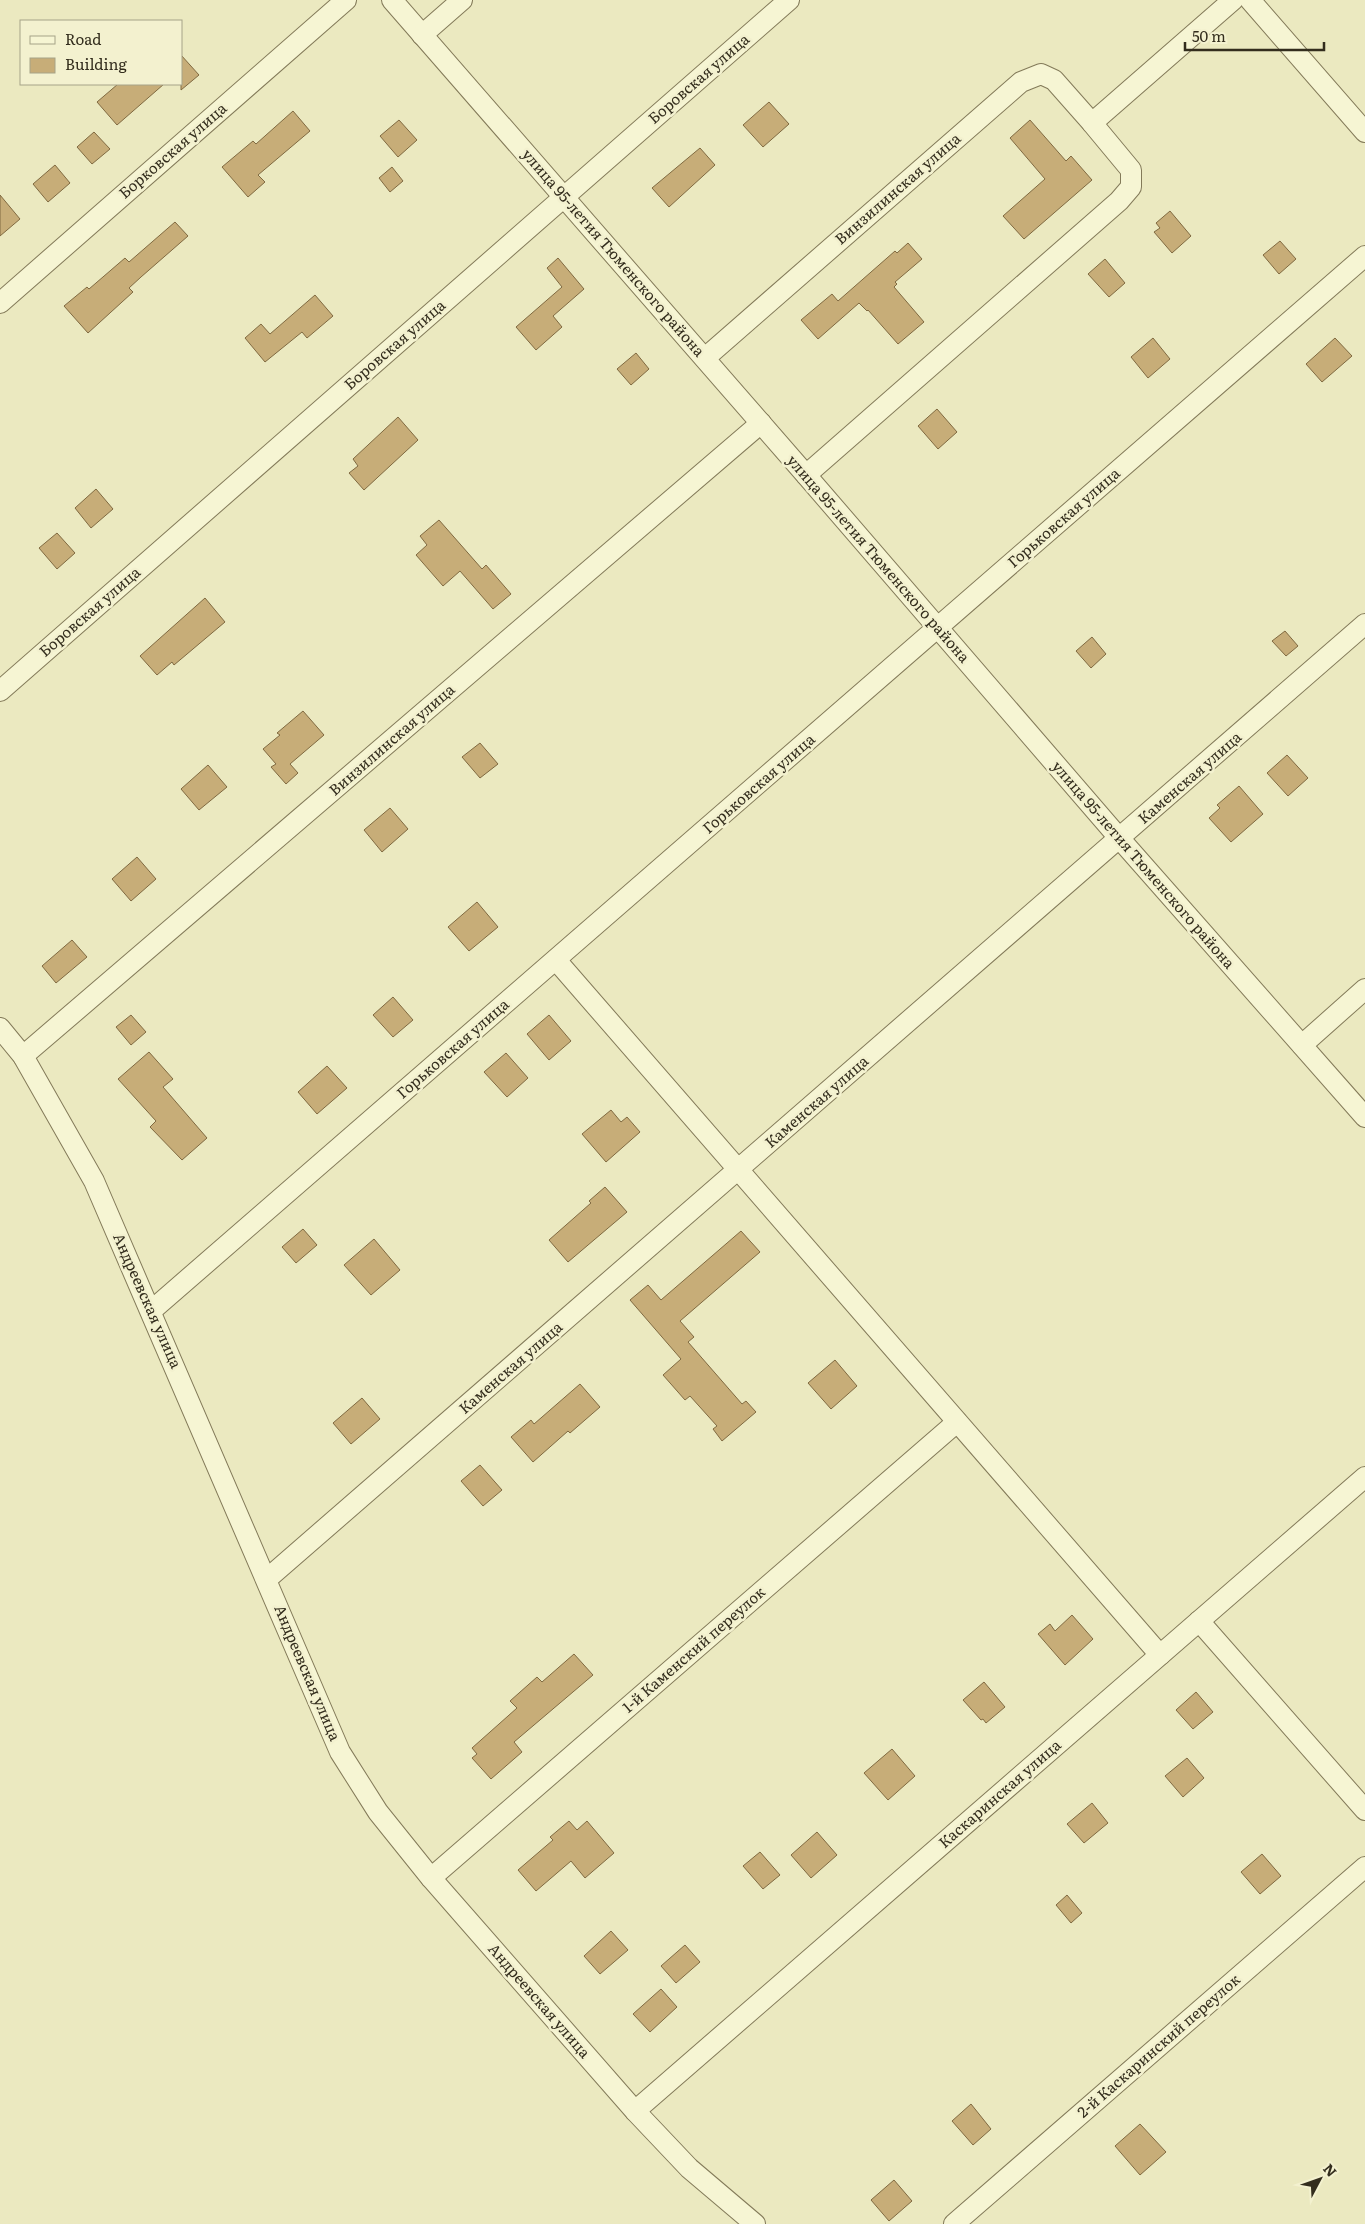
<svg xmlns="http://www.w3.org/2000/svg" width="1365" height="2224" font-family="Literata,serif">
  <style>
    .building { fill: #c7ad78; stroke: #806a41 }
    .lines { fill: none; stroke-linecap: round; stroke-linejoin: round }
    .minor-casing { stroke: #837a59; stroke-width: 22 }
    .minor { stroke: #f6f5d3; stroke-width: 20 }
    .labels { text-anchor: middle; stroke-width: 5; stroke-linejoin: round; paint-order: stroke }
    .street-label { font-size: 15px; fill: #332d1d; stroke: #f3f1cf }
  </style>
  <rect width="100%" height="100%" fill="#ebe9c0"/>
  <g class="building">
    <polygon points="181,55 199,75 181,90"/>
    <polygon points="118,84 164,84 117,125 97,102"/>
    <polygon points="769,102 789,124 763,147 743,125"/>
    <polygon points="293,111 310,131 258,175 265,182 248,197 222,167 253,141 256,144"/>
    <polygon points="399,120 417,140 398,157 380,136"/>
    <polygon points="1030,120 1066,161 1071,156 1092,180 1024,239 1003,216 1045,179 1010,138"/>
    <polygon points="94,132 110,149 92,164 77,147"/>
    <polygon points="700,148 715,165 669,207 652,188"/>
    <polygon points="55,165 70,183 48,202 33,184"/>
    <polygon points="392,167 403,181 390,192 379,178"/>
    <polygon points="0,195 20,219 0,236"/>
    <polygon points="1170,211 1191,236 1172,253 1154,232 1160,228 1156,223"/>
    <polygon points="175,222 188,236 141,277 129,288 133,292 88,333 64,306 87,287 89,289 125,258 129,262"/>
    <polygon points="1280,241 1296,259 1279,274 1263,255"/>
    <polygon points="908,243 922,259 895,282 897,284 894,287 924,322 898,344 868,310 867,311 859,303 818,339 801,320 832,294 838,301 895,251 897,253"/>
    <polygon points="558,258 584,289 553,316 562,327 536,350 516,327 562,287 547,268"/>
    <polygon points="1105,259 1125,283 1109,297 1088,274"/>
    <polygon points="315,295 333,316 307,338 302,332 265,362 245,338 261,324 270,334"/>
    <polygon points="1153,338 1170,359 1148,378 1131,357"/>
    <polygon points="1335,338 1352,356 1322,382 1306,364"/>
    <polygon points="636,353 649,369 631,385 617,369"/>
    <polygon points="937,409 957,432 938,449 918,426"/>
    <polygon points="398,417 418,440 364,490 349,473 358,466 353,459"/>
    <polygon points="96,489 113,509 91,528 75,508"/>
    <polygon points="439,520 482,569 486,565 511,594 493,609 460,571 443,586 416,555 427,545 420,536"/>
    <polygon points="57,533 75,553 57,569 39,548"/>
    <polygon points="205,598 225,622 174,665 172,662 157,675 140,656"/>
    <polygon points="1285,631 1298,646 1286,656 1272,641"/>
    <polygon points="1092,637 1106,654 1091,668 1076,651"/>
    <polygon points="303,711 324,735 290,764 298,773 286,784 271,767 276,764 263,749 280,735 277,733"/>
    <polygon points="480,743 498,764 480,778 462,757"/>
    <polygon points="1287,755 1308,778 1288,796 1267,773"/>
    <polygon points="208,765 227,787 199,810 181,789"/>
    <polygon points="1239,786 1263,814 1231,842 1209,818 1220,808 1217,805"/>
    <polygon points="390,808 408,829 382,852 364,830"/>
    <polygon points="137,857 156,879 131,901 112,879"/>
    <polygon points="477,902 498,927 469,951 448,927"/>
    <polygon points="72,940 87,957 56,983 42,966"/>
    <polygon points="393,997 413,1020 393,1037 373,1015"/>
    <polygon points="131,1015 146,1032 131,1045 116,1027"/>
    <polygon points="549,1015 571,1041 549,1060 527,1034"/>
    <polygon points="149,1052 173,1079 163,1087 207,1138 182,1160 150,1127 156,1121 118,1079"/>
    <polygon points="506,1053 528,1078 507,1097 484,1072"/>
    <polygon points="327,1066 347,1088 317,1114 298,1092"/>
    <polygon points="611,1110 621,1122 627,1117 640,1132 606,1162 582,1134"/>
    <polygon points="605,1187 627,1212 568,1262 549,1240 591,1203 589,1201"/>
    <polygon points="303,1229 317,1245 296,1263 282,1247"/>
    <polygon points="741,1231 760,1252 680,1321 694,1337 688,1342 742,1404 746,1401 756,1412 722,1441 713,1429 717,1426 690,1396 685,1400 663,1375 681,1359 630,1300 648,1285 661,1300"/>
    <polygon points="374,1239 400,1270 371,1295 344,1265"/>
    <polygon points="835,1360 857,1386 831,1409 808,1383"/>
    <polygon points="580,1384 600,1407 570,1433 568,1431 533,1462 511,1437 531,1420 534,1424"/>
    <polygon points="362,1398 380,1419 351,1444 333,1423"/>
    <polygon points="480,1465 502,1490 483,1506 461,1481"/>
    <polygon points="1072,1615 1093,1639 1065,1665 1038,1634 1050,1624 1055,1631"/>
    <polygon points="574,1654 593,1675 514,1742 522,1752 491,1779 472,1758 477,1754 472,1748 517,1708 510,1701 537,1677 542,1682"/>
    <polygon points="984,1682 1005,1707 986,1723 983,1719 981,1720 963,1700"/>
    <polygon points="1196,1692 1213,1712 1193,1729 1176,1710"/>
    <polygon points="892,1749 915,1776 888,1800 864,1773"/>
    <polygon points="1187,1758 1204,1778 1183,1797 1165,1776"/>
    <polygon points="1092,1803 1108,1823 1084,1843 1067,1824"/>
    <polygon points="569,1821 577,1830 587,1821 614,1853 585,1878 571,1861 536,1891 518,1870 553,1840 550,1837"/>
    <polygon points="817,1832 837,1855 811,1878 791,1855"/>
    <polygon points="760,1852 780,1875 763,1889 743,1866"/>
    <polygon points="1262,1854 1281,1876 1260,1894 1241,1872"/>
    <polygon points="1067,1895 1082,1913 1071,1923 1056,1905"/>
    <polygon points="611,1931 628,1950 600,1974 584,1956"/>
    <polygon points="685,1945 700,1962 676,1983 661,1966"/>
    <polygon points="661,1989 677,2007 650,2032 633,2014"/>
    <polygon points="971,2104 991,2129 973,2145 952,2121"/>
    <polygon points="1140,2124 1166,2152 1140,2175 1115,2146"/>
    <polygon points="894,2180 912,2201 889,2221 871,2200"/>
  </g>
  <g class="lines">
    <defs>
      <g id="minor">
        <polyline points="392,0 806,475 1120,839 1365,1117"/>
        <polyline points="1250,0 1365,132"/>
        <polyline points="422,35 462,0"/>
        <polyline points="0,303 346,0"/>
        <polyline points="705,358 1021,82 1041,74 1054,80 1092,123"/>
        <polyline points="806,475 1119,201 1131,187 1131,170 1092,123 1233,0"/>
        <polyline points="0,691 789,0"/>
        <polyline points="556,960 1160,1655"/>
        <polyline points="0,1028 23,1056 94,1181 340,1752 378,1812 431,1878 635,2111 689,2168 755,2224"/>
        <polyline points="1302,1045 1365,989"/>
        <polyline points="23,1056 761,423"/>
        <polyline points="151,1311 1365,256"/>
        <polyline points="267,1579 1365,624"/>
        <polyline points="1199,1621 1365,1810"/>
        <polyline points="431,1878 957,1422"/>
        <polyline points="635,2111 1365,1477"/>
        <polyline points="954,2224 1365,1867"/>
      </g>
    </defs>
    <use href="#minor" class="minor-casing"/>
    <use href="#minor" class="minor"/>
  </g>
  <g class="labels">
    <g class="street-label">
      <text transform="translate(699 79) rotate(-41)" y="5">Боровская улица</text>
      <text transform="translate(173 151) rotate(-41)" y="5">Борковская улица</text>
      <text transform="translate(898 189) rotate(-41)" y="5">Винзилинская улица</text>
      <text transform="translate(613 253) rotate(49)" y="5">улица 95-летия Тюменского района</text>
      <text transform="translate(395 345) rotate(-41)" y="5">Боровская улица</text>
      <text transform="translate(1064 518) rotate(-41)" y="5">Горьковская улица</text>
      <text transform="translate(878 559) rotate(49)" y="5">улица 95-летия Тюменского района</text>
      <text transform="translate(90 612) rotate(-41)" y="5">Боровская улица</text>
      <text transform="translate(392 740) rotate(-41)" y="5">Винзилинская улица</text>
      <text transform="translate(1190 778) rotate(-41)" y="5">Каменская улица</text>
      <text transform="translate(759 784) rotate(-41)" y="5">Горьковская улица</text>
      <text transform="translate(1143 865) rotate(49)" y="5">улица 95-летия Тюменского района</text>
      <text transform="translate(453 1049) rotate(-41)" y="5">Горьковская улица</text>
      <text transform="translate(817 1102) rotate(-41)" y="5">Каменская улица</text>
      <text transform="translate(147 1301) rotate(66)" y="5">Андреевская улица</text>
      <text transform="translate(511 1368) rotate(-41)" y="5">Каменская улица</text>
      <text transform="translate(694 1650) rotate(-41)" y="5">1-й Каменский переулок</text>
      <text transform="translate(307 1673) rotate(67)" y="5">Андреевская улица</text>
      <text transform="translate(1000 1794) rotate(-41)" y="5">Каскаринская улица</text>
      <text transform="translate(539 2001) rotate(49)" y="5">Андреевская улица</text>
      <text transform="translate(1159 2046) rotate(-41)" y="5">2-й Каскаринский переулок</text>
    </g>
  </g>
  <rect x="20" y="20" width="162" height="65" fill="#f3f1cf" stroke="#a6a388"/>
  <rect x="30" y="36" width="25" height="8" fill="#f6f5d3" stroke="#a6a388"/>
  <text x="65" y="45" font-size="15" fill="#332d1d">Road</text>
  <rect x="30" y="58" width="25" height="15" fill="#c7ad78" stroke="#a6a388"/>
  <text x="65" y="70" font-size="15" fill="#332d1d">Building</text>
  <g transform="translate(1320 2179) rotate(49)" stroke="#f3f1cf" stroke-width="4" paint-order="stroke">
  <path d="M0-4L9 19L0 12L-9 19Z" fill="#332d1d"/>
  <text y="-8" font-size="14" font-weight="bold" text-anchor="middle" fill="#332d1d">N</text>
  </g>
  <path d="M1185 42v8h139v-8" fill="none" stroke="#332d1d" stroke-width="2.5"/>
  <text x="1192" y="42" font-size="15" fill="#332d1d" stroke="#f3f1cf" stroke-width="4" paint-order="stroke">50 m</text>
</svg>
